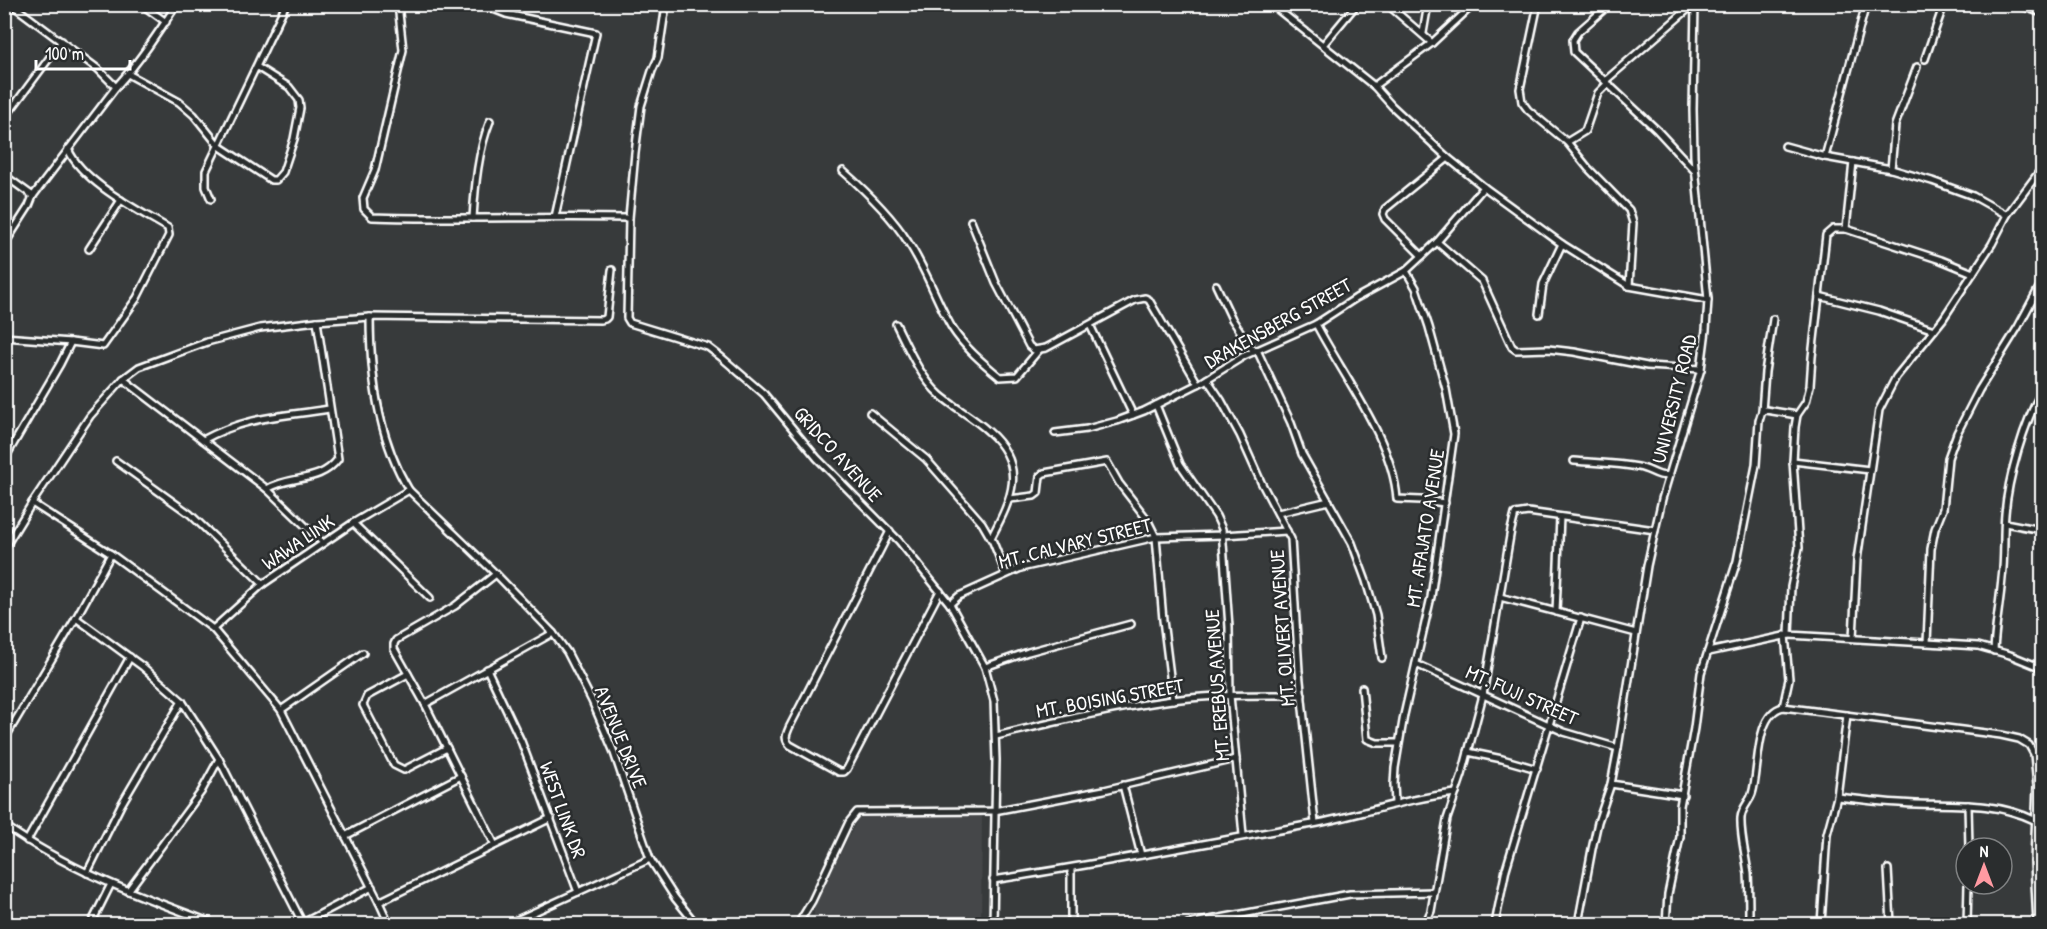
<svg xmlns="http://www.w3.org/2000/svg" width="2047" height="929" font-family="'Patrick Hand',sans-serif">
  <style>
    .built { fill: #444748 }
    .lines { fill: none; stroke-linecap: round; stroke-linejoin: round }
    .street-casing { stroke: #fff; stroke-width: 10 }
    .street { stroke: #2a2d2e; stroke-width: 5 }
    .labels { text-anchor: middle; stroke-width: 5; stroke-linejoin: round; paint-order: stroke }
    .street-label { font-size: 20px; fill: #fff; stroke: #2a2d2e }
  </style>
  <rect width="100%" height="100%" fill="#373a3b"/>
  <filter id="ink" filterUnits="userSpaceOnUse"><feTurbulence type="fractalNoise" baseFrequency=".0167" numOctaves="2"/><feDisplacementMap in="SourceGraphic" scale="12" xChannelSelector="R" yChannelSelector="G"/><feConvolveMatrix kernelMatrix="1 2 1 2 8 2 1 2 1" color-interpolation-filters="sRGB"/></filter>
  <g filter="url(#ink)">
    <polygon class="built" points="860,814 982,816 981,924 810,924 814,915 814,907"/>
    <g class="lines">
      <defs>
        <g id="street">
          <path d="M11,4L98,69L116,87C139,62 158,33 177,4"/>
          <polyline points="141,4 166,22"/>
          <path d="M398,4L403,50L375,170L363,198L364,209L372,217C457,220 543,216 629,218"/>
          <polyline points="481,4 506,14 596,33 555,217"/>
          <polyline points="633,4 667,4"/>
          <polyline points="1271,4 1374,86 1392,106 1448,158 1484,187 1562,244 1629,286 1708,300 1706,330 1701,369 1662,499 1647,566 1618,748 1611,784 1598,822 1592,849 1578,924"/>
          <polyline points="1387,4 1432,43"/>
          <polyline points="1538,4 1520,89 1522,102 1528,110 1567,142 1588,168 1629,210 1633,223 1629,286"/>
          <polyline points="1610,4 1578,32 1573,40 1574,52 1657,130 1695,171"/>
          <polyline points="1695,4 1693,109 1694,156 1708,300"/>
          <polyline points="2016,4 2042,13"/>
          <polyline points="666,5 658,58 652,71 641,106 635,153 629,218 627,318 630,323 708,347 721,357 764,394 817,458 899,541 950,604 985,667 994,701 996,760 993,924"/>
          <polyline points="1423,33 1428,4"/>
          <polyline points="1323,45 1357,4"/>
          <polyline points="1925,59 1944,4"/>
          <polyline points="128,74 179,102 194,115 219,146 271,180 276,180 283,172 294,139 300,108 299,100 289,87 257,67"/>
          <polyline points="1605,81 1694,4"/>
          <polyline points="1374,86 1432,43 1474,4"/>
          <polyline points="4,119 62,41"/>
          <polyline points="1567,142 1585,131 1598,93 1605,86 1610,85"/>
          <polyline points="1785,146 1825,157 1891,169 1932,181 1973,196 2007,215"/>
          <polyline points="1825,157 1866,4"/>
          <polyline points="1891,169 1895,125 1917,67"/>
          <path d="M843,171C867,192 891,215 908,242C926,269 936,300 952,328C964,347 983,363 1000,377L1017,376L1039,350"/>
          <polyline points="4,175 33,196 116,87"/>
          <polyline points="211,199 206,187 206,171 286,4"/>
          <path d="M473,218C475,186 478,151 490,121"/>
          <polyline points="971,221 996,283 1029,346 1034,350 1046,348 1135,300 1145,298 1149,300 1198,384"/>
          <polyline points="1846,229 1853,162"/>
          <polyline points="1437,242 1482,281 1512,347 1516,350 1548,349 1574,352 1647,366 1701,369"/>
          <polyline points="4,245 29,206 33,196"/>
          <polyline points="89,249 121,200"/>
          <polyline points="1422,256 1385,219 1383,214 1385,209 1448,158"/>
          <polyline points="1973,273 1941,260 1846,229 1833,229 1826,235 1812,357 1810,386 1806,402 1797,415 1795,427 1793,461 1799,548 1791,587 1789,635 1978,646 2010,655 2042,668"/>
          <polyline points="1216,285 1232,319 1254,352"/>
          <polyline points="1819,296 1879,311 1934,330"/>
          <polyline points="1539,314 1543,284 1562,244"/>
          <path d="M370,317C370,376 378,439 409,490L496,574L553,633L567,652L592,701L613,750L650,859L675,898L696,924"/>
          <path d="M896,324C908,348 920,377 940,395C955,408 973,417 988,431C1028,466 1012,498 991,538"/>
          <path d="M1316,324C1343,376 1393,440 1397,499L1421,500L1445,503"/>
          <polyline points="1090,325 1133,415"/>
          <path d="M4,337L71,342L103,346L137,298L169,235L168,228C138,210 82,182 68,149"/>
          <polyline points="1257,350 1291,423 1302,454 1352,543 1366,581 1376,615 1382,658"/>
          <polyline points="123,379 267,489 323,543"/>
          <polyline points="1207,379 1221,400 1240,435 1261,482 1291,539 1299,671 1315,823"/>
          <polyline points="1156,405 1180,464 1216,516 1222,529 1229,627 1230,695 1243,835"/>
          <polyline points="1762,411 1766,410 1797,415"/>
          <polyline points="870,413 926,459 982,523 993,542 1006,574"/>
          <polyline points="1055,433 1087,429 1117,421 1144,411 1202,382 1244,356 1316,324 1356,298 1406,271 1437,242 1484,187"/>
          <path d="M203,440C247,416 281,417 329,409"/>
          <polyline points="4,460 60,364 71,342"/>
          <polyline points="116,461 190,514 263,584"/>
          <path d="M1574,461C1596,463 1617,463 1638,467C1651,469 1657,478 1670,475"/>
          <polyline points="1793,461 1870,470"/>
          <path d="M267,489C293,474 319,484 338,459L317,321"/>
          <polyline points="1010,499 1034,496 1038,493 1040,476 1044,473 1107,462 1119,483 1147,519 1156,537 1163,620 1173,700"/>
          <polyline points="32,503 111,554 213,629 281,710 379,902 389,924"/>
          <polyline points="1278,513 1329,501"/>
          <polyline points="353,523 430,598"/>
          <polyline points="2005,523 2042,530"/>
          <path d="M890,531L789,728C786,735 784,739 790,745L839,772H844L847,769L940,591"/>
          <polyline points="4,549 32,503 90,416 123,379 139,367 207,342 260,328 317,321 370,317 601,320 605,319 607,317 612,270"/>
          <polyline points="1500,597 1636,633"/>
          <polyline points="950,604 959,596 1021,568 1156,537 1223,535 1287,531"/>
          <polyline points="1556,612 1560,517"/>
          <polyline points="76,618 143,667 182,701 219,759 303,924"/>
          <polyline points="213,629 263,584 353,523 409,490"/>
          <polyline points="1853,638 1857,560 1879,410 1896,377 1943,319 1992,244 2007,215 2042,168"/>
          <polyline points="1927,643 1931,549 1935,529 1943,509 1948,458 1957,433 1979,390 2018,327 2042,282"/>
          <path d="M1994,651C1995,627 2000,603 2002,578C2005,557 2003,535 2005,514C2008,478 2024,422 2042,391"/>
          <polyline points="1708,652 1789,635"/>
          <polyline points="1416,664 1564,732 1618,748"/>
          <polyline points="985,667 1028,652 1131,624"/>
          <polyline points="487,669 521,741 578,892 508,924"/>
          <polyline points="408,674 367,696 363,705 394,765 404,770 447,748"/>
          <polyline points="1362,688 1367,739 1377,743 1399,743"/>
          <polyline points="425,704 553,633"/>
          <polyline points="1783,707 1789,679 1785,635"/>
          <polyline points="281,710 363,653"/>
          <path d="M996,736C1054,722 1113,708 1172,700C1215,694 1259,695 1302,695"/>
          <polyline points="4,740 76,618 111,554"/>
          <polyline points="1468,752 1502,759 1537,769"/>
          <polyline points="1611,784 1683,795"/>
          <polyline points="1123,785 1141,855"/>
          <path d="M1837,797C1862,800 1891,803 1916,804C1957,805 1996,802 2034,820"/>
          <polyline points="1395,803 1394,784 1395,768 1404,715 1431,597 1454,434 1446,389 1429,327 1416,288 1406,271"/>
          <polyline points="1968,805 1969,848"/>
          <path d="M4,825C69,871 142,897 215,924"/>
          <polyline points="345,836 461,776"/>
          <polyline points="27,841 130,657"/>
          <polyline points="495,845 425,704 394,649 394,644 396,640 455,606 496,574"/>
          <polyline points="1888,869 1891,924"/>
          <polyline points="87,873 121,805 182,701"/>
          <path d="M993,880C1100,864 1206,843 1313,824C1361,815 1407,798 1456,793"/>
          <polyline points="128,891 201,792 219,759"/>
          <polyline points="578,892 650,859"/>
          <polyline points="379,902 551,818"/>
          <polyline points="91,924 111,884"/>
          <polyline points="301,924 372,887"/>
          <polyline points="798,924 812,901 849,822 857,812 994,811 1104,790 1236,759"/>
          <polyline points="1071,924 1071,869"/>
          <polyline points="1188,924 1350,894 1434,892"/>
          <polyline points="1425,924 1431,911 1447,819 1462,775 1483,695 1511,530 1515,514 1528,512 1655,530"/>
          <polyline points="1495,924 1506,869 1581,618"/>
          <polyline points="1666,924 1668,894 1680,837 1680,806 1694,728 1701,673 1737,561 1756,465 1759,421 1762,411 1765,372 1773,319"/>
          <path d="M1749,924C1749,908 1749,890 1748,874C1746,856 1740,835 1741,818C1742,807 1749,803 1752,794C1760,770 1754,714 1783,707L2001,735L2019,739L2029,745L2034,754L2037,786L2034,862L2037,924"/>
          <polyline points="1821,924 1827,834 1837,797 1847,715"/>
          <polyline points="1967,924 1968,884"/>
        </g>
      </defs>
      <use href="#street" class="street-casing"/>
      <use href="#street" class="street"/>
    </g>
  </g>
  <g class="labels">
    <g class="street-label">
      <text transform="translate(1278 323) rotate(-29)" y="7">DRAKENSBERG STREET</text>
      <text transform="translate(1674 399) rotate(-76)" y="7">UNIVERSITY ROAD</text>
      <text transform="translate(838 454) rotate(48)" y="7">GRIDCO AVENUE</text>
      <text transform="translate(1425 528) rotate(-81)" y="7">MT. AFAJATO AVENUE</text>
      <text transform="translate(298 542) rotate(-34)" y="7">WAWA LINK</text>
      <text transform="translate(1075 543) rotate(-14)" y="7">MT. CALVARY STREET</text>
      <text transform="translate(1282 628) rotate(-94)" y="7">MT. OLIVERT AVENUE</text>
      <text transform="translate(1217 685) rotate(-94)" y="7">MT. EREBUS AVENUE</text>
      <text transform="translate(1522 695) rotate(24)" y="7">MT. FUJI STREET</text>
      <text transform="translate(1110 698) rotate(-10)" y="7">MT. BOISING STREET</text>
      <text transform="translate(621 737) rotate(68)" y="7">AVENUE DRIVE</text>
      <text transform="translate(563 810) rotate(70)" y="7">WEST LINK DR</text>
    </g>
  </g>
  <rect width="2047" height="929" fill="none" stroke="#2a2d2e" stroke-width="24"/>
  <rect x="12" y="12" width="2023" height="905" fill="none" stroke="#fff" stroke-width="2" filter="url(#ink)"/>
  <g transform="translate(1984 866)"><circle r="28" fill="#2a2d2e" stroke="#7f8182" stroke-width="1.5"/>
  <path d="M0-4.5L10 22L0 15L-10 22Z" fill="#ff9aa2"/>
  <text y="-9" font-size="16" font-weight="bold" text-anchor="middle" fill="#ffffff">N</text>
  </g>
  <path d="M36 60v9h94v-9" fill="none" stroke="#ffffff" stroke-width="3"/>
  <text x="45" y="60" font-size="18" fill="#ffffff" stroke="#2a2d2e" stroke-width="4.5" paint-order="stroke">100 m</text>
</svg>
